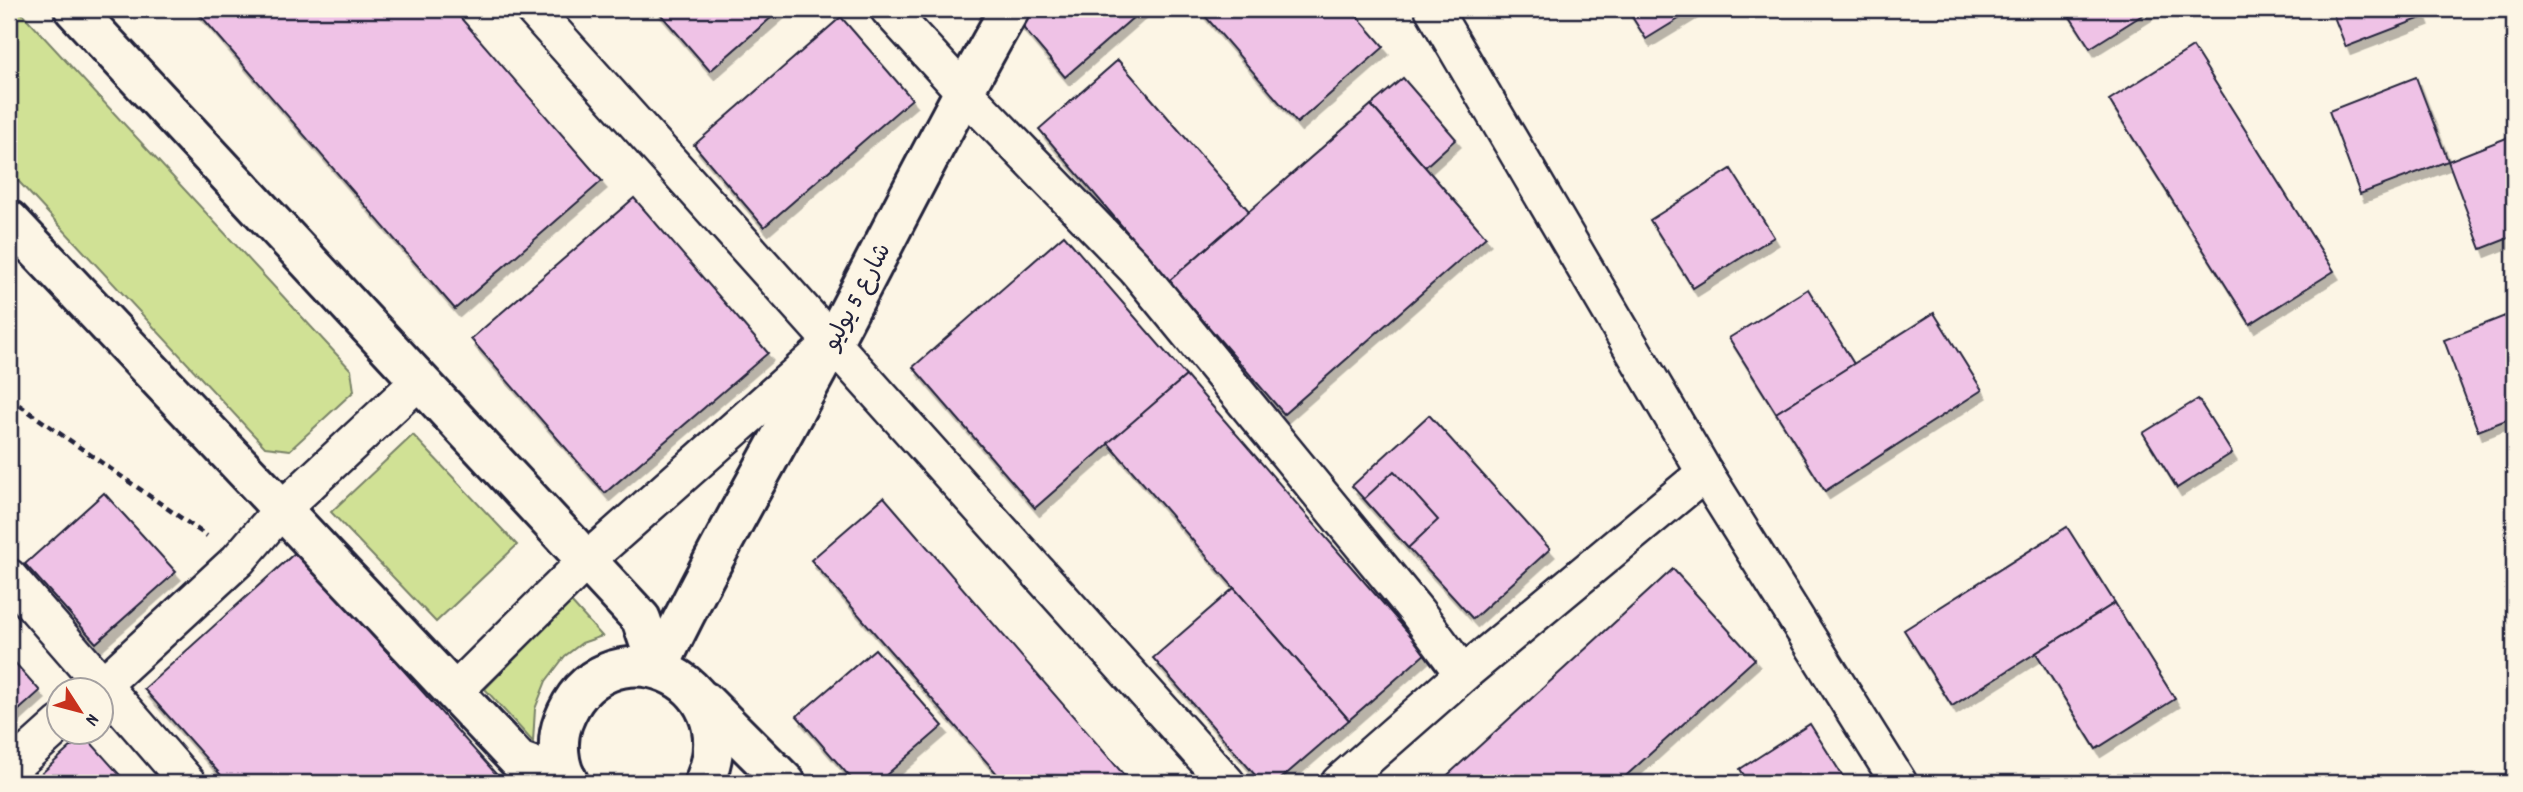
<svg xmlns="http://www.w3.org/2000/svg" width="2523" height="792" font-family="Dekko,'Playpen Sans Arabic',sans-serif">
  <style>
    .green { fill: #d0e195; stroke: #798268; stroke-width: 2 }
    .building { fill: #efc2e6; stroke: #22223b; stroke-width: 2; filter: url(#shadow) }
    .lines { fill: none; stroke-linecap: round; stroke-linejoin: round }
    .street-casing { stroke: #22223b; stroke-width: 40 }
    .secondary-casing { stroke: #22223b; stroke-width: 44 }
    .path { stroke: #22223b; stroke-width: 4.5; stroke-dasharray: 7 5; stroke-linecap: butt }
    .street { stroke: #fcf5e5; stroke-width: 35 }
    .secondary { stroke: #fcf5e5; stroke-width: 38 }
    .labels { text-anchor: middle; stroke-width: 6; stroke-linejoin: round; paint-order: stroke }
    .street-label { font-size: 24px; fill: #22223b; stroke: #fcf5e5 }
  </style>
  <defs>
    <filter id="shadow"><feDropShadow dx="4.5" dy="8" stdDeviation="0" flood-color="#0004"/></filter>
  </defs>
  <rect width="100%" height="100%" fill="#fcf5e5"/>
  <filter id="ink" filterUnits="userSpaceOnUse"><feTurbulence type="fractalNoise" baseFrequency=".0143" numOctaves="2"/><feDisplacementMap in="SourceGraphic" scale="14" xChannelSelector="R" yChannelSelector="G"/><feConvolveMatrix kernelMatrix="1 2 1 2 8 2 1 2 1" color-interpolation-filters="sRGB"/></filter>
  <g filter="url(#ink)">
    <g class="green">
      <polygon points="9,9 18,9 351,370 354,391 290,450 265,447 9,171"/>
      <polygon points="413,435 517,545 436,622 331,512"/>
      <polygon points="571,602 602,636 582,643 565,656 546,681 535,709 533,742 485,689"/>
    </g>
    <g class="building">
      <polygon points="195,9 453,9 602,181 455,309"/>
      <polygon points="656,9 781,9 710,71"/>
      <polygon points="1012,9 1143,9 1065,77 1009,11"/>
      <polygon points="1199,9 1351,9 1384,47 1297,123"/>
      <polygon points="1627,9 1695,9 1646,39"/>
      <polygon points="2065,9 2152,9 2090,48"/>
      <polygon points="2331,9 2421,9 2424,17 2346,47"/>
      <polygon points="841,17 912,99 764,227 694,145"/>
      <polygon points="2193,47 2334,271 2250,324 2109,100"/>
      <polygon points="1118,60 1249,211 1169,281 1039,129"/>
      <polygon points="2416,77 2448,161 2360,194 2329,111"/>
      <polygon points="1403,78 1456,139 1425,167 1371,105"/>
      <polygon points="1371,105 1486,237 1284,414 1169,281"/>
      <polygon points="2514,135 2514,236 2481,249 2448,161"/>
      <polygon points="1731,169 1774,237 1693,288 1650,220"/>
      <polygon points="634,198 768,353 605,493 471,339"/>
      <polygon points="1064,235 1186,376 1035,508 913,367"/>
      <polygon points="1808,289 1854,364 1776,413 1729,338"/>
      <polygon points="2514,312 2514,340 2505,316"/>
      <polygon points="1934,313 1982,390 1825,491 1776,413"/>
      <polygon points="2505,316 2514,340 2514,417 2478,431 2444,340"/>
      <polygon points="1186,376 1426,653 1349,720 1108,443"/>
      <polygon points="2198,399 2232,453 2177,488 2143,433"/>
      <polygon points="1429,415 1550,549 1473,619 1352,486"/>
      <polygon points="1394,471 1438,520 1408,548 1364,499"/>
      <polygon points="104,493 176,572 96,643 25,564"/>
      <polygon points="884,497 1130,782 1129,783 1005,783 811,560"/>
      <polygon points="2067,527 2115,603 1952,706 1904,630"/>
      <polygon points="297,551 504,783 228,783 144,689"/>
      <polygon points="1673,569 1755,659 1618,783 1439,783"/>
      <polygon points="1234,588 1349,720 1276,783 1262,783 1153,658"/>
      <polygon points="2115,603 2175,699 2096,749 2036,653"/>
      <polygon points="875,649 943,726 877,783 855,783 797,716"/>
      <polygon points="9,656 40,691 9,719"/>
      <polygon points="1810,724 1847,783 1749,783 1740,769"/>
      <polygon points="84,735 127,783 31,783"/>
    </g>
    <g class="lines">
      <defs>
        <g id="street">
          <polyline points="533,9 1227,783"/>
          <polyline points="888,9 963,91 1135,268 1417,612 1463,674"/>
          <polyline points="1433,9 1705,473 1899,783"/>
          <polyline points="9,577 188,783"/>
          <polyline points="97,690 238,560 282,509 418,382"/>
          <polyline points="454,692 587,560 827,347"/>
          <polyline points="9,770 60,724"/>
          <polyline points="1339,783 1463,674 1705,473"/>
        </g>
        <g id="secondary">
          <polyline points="74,9 641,619 658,669"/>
          <polyline points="9,220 519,761 567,779 566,783"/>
          <path d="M658,669C712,557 774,451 833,341C892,230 947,118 1010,9"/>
          <polyline points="704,701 786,783"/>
          <path d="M569,783C558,767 556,740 563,722C602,617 751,675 704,783"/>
        </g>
      </defs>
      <use href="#street" class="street-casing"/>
      <use href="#secondary" class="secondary-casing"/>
      <polyline class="path" points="9,398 207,536"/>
      <use href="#street" class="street"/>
      <use href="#secondary" class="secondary"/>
    </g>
  </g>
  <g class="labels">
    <g class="street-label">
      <text transform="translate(856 296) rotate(-62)" y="8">شارع 5 يوليو</text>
    </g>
  </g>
  <rect width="2523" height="792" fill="none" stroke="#fcf5e5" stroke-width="35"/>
  <rect x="18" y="18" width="2488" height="757" fill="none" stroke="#22223b" stroke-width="2.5" filter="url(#ink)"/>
  <g transform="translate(80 711) rotate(126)"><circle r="33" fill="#fcf5e5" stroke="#a5a1a1" stroke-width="2"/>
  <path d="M0-5L12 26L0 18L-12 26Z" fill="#c8321e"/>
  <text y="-10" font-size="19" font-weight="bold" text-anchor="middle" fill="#22223b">N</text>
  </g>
</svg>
